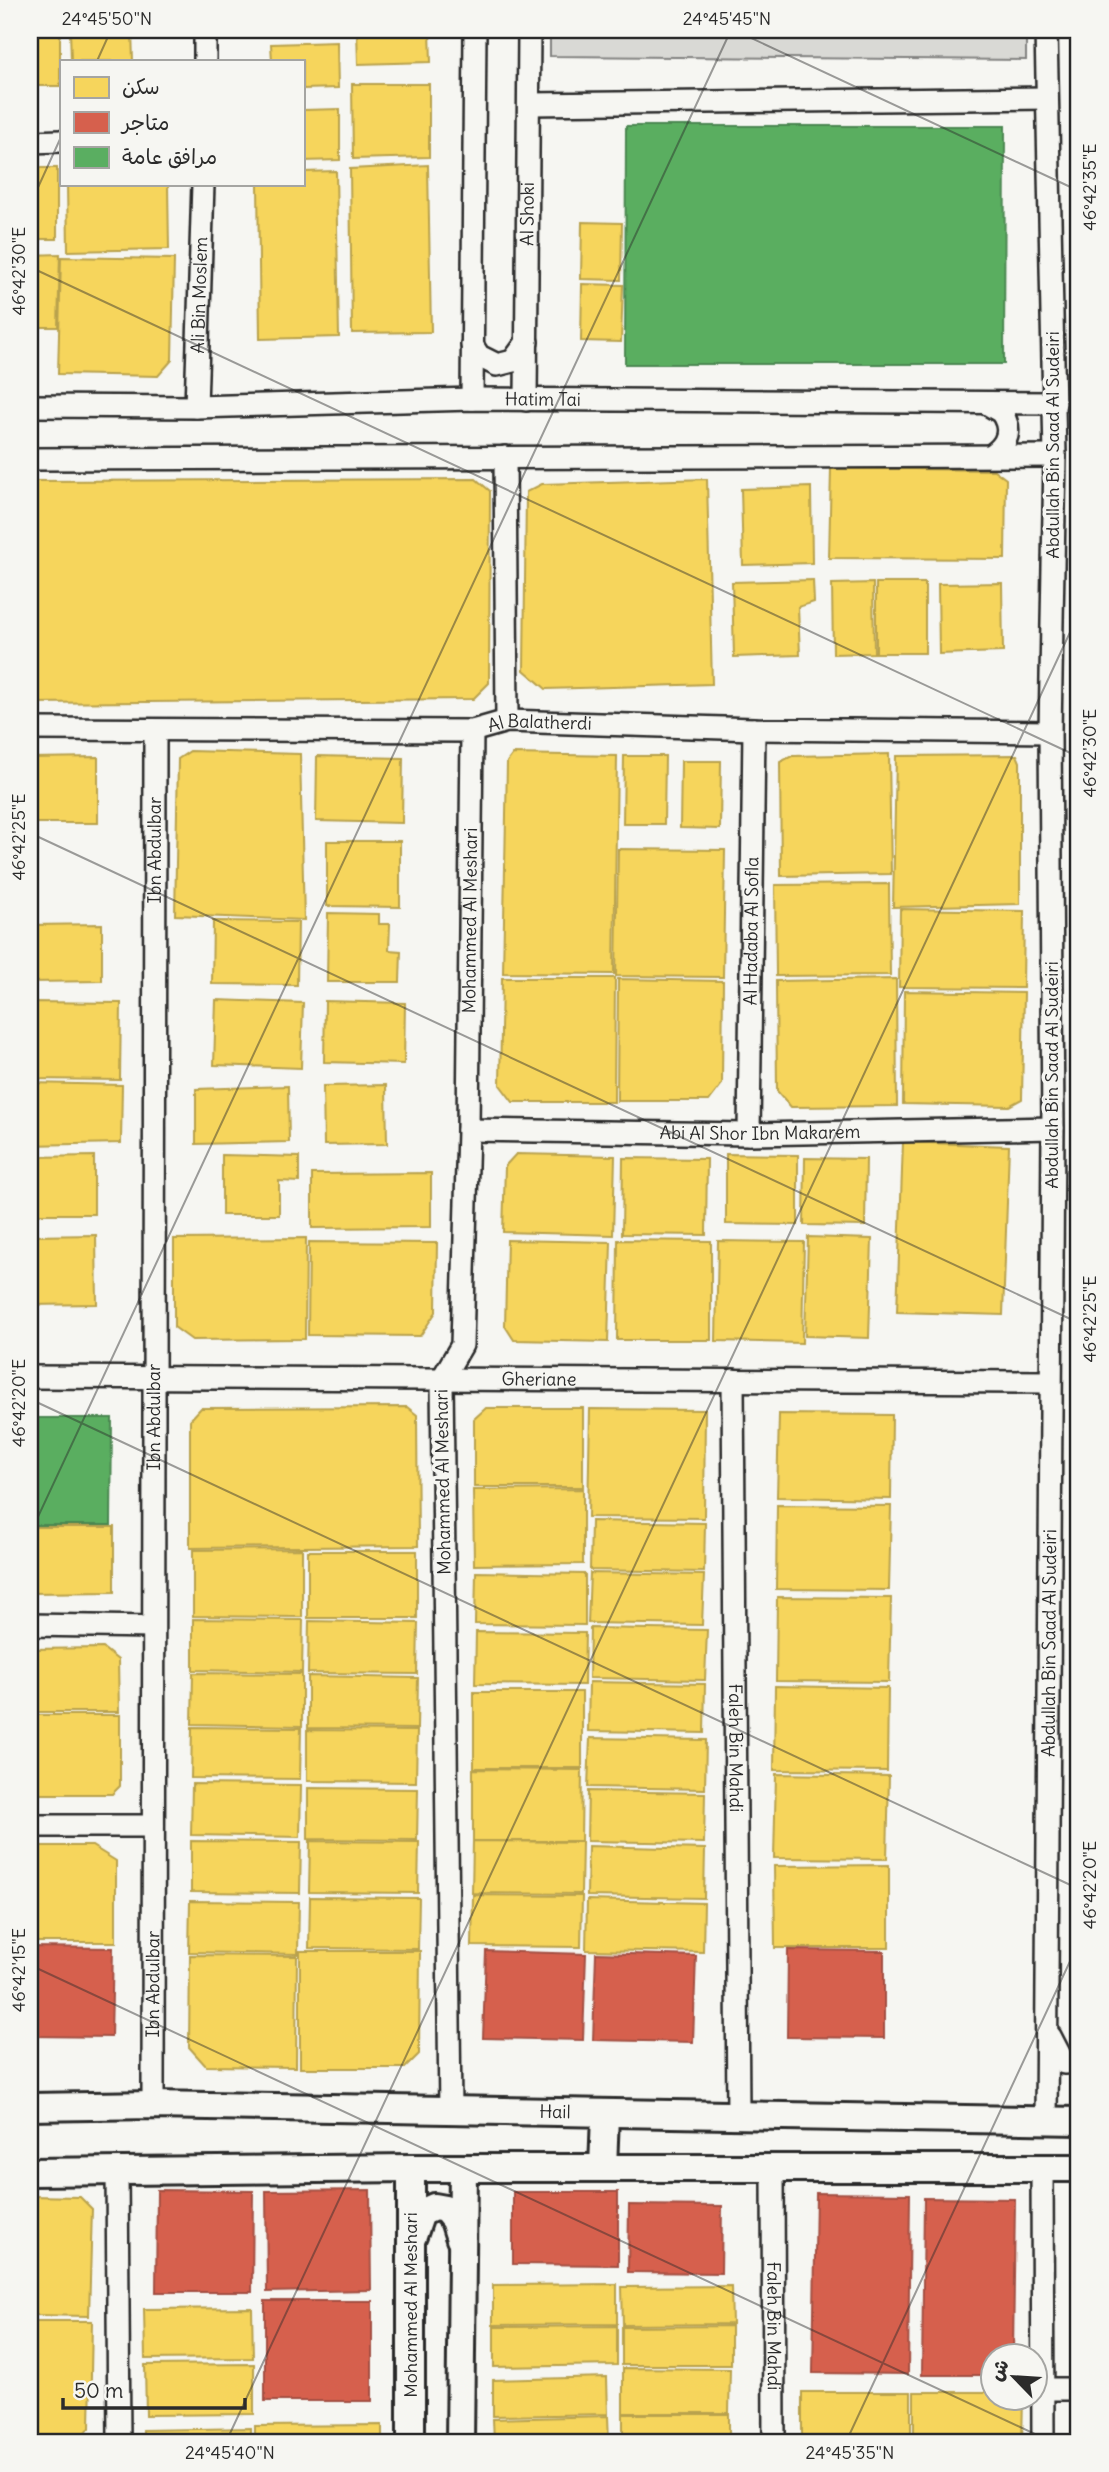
<svg xmlns="http://www.w3.org/2000/svg" width="1109" height="2472" font-family="Delius,'Playpen Sans Arabic',sans-serif">
  <style>
    .green { fill: #d9d9d5; stroke: #828280; stroke-width: 2 }
    .homes { fill: #f6d55c; stroke: #b9a24d; stroke-width: 2 }
    .shops { fill: #d6604d; stroke: #a35043; stroke-width: 2 }
    .public { fill: #5aae61; stroke: #4c8751; stroke-width: 2 }
    .lines { fill: none; stroke-linecap: round; stroke-linejoin: round }
    .minor-casing { stroke: #2b2b2b; stroke-width: 26 }
    .tertiary-casing { stroke: #2b2b2b; stroke-width: 32 }
    .minor { stroke: #f6f6f2; stroke-width: 21 }
    .tertiary { stroke: #f6f6f2; stroke-width: 26 }
    .ticks { fill: none; stroke: #2b2b2b; stroke-width: 2; stroke-opacity: 0.45 }
    .labels { text-anchor: middle; stroke-width: 7; stroke-linejoin: round; paint-order: stroke }
    .street-label { font-size: 18px; fill: #2b2b2b; stroke: #f6f6f2 }
    .neatline { fill: none; stroke: #2b2b2b; stroke-width: 2.5 }
    .ticks-label { font-size: 18px; text-anchor: middle; fill: #2b2b2b }
  </style>
  <rect width="100%" height="100%" fill="#f6f6f2"/>
  <filter id="ink" filterUnits="userSpaceOnUse"><feTurbulence type="fractalNoise" baseFrequency=".0143" numOctaves="2"/><feDisplacementMap in="SourceGraphic" scale="14" xChannelSelector="R" yChannelSelector="G"/><feConvolveMatrix kernelMatrix="1 2 1 2 8 2 1 2 1" color-interpolation-filters="sRGB"/></filter>
  <g filter="url(#ink)">
    <polygon class="green" points="550,30 1026,30 1026,60 550,56"/>
    <g class="homes">
      <rect x="30" y="30" width="30" height="56"/>
      <polygon points="70,30 132,30 133,61 71,61"/>
      <polygon points="357,30 430,30 431,62 358,64"/>
      <polygon points="337,42 338,88 303,89 303,61 272,61 271,44"/>
      <polygon points="352,84 429,84 429,157 353,159"/>
      <polygon points="340,109 340,160 303,161 303,110"/>
      <polygon points="428,165 431,332 352,333 350,169"/>
      <rect x="30" y="168" width="27" height="71"/>
      <polygon points="336,171 339,337 260,339 258,184 303,184 303,172"/>
      <polygon points="67,184 168,184 169,249 68,251"/>
      <polygon points="582,222 622,223 621,280 581,279"/>
      <polygon points="60,254 58,327 30,327 30,255"/>
      <polygon points="61,257 174,259 172,360 158,376 58,374"/>
      <polygon points="582,284 623,285 621,342 581,341"/>
      <polygon points="831,468 994,470 1006,479 1005,559 829,558"/>
      <polygon points="476,479 490,491 489,683 473,699 30,703 30,481"/>
      <polygon points="707,479 712,684 546,689 524,670 526,492 542,484"/>
      <polygon points="811,487 812,563 743,565 741,489"/>
      <polygon points="813,580 814,602 798,607 800,655 734,657 732,582"/>
      <polygon points="873,583 874,653 833,654 832,584"/>
      <rect x="876" y="583" width="49" height="70"/>
      <polygon points="1002,583 1003,652 939,654 938,584"/>
      <polygon points="190,751 300,754 304,920 175,915 178,759"/>
      <polygon points="513,754 617,756 614,974 503,973 507,762"/>
      <polygon points="889,754 891,874 781,876 780,762 792,756"/>
      <polygon points="1017,755 1020,762 1020,904 893,907 896,756"/>
      <polygon points="317,756 403,758 402,823 316,821"/>
      <polygon points="624,756 665,756 664,824 623,824"/>
      <polygon points="98,757 98,823 30,823 30,758"/>
      <polygon points="681,761 721,761 720,829 680,828"/>
      <polygon points="327,841 400,841 400,907 327,906"/>
      <polygon points="618,849 725,850 723,977 616,976"/>
      <polygon points="889,884 890,975 776,976 775,885"/>
      <polygon points="900,909 1024,911 1023,988 899,987"/>
      <polygon points="328,913 379,914 379,924 390,924 389,950 401,951 400,982 327,982"/>
      <polygon points="213,921 298,922 297,985 212,984"/>
      <polygon points="102,924 102,981 30,982 30,925"/>
      <polygon points="502,978 615,978 614,1102 513,1102 500,1085"/>
      <polygon points="618,979 723,981 722,1084 709,1101 617,1101"/>
      <polygon points="896,979 897,1106 791,1107 777,1091 776,981"/>
      <polygon points="904,991 1024,993 1022,1099 1009,1106 903,1104"/>
      <polygon points="216,1000 303,1003 301,1068 214,1065"/>
      <polygon points="325,1001 405,1003 404,1064 324,1062"/>
      <polygon points="30,1002 121,1003 120,1080 30,1079"/>
      <polygon points="30,1083 122,1085 121,1143 30,1145"/>
      <polygon points="386,1085 387,1144 324,1145 323,1086"/>
      <polygon points="288,1086 289,1142 196,1144 196,1089"/>
      <polygon points="903,1142 1009,1146 1003,1315 897,1312"/>
      <polygon points="516,1154 615,1156 613,1235 503,1232 505,1166"/>
      <polygon points="726,1154 798,1155 798,1225 726,1224"/>
      <polygon points="222,1155 299,1157 299,1182 279,1181 279,1215 222,1215"/>
      <polygon points="94,1156 94,1214 30,1214 30,1157"/>
      <polygon points="623,1158 707,1159 706,1235 622,1234"/>
      <polygon points="805,1158 866,1159 865,1226 804,1225"/>
      <polygon points="431,1173 431,1227 312,1228 312,1174"/>
      <polygon points="96,1235 97,1304 30,1305 30,1236"/>
      <polygon points="808,1237 872,1239 869,1338 805,1336"/>
      <polygon points="306,1238 305,1339 192,1340 174,1327 174,1239"/>
      <polygon points="507,1240 611,1242 608,1342 514,1340 505,1326"/>
      <polygon points="618,1240 711,1241 711,1340 617,1340"/>
      <polygon points="718,1241 804,1242 802,1343 716,1341"/>
      <polygon points="309,1242 437,1243 436,1312 420,1336 308,1335"/>
      <polygon points="407,1407 417,1415 418,1546 190,1548 190,1420 201,1408"/>
      <polygon points="486,1408 583,1408 583,1487 474,1487 474,1419"/>
      <polygon points="590,1409 705,1410 704,1518 588,1517"/>
      <polygon points="779,1414 892,1415 891,1499 777,1497"/>
      <polygon points="583,1489 583,1564 474,1565 473,1490"/>
      <polygon points="777,1505 891,1506 889,1590 776,1589"/>
      <polygon points="591,1521 705,1523 704,1572 590,1570"/>
      <polygon points="30,1527 114,1527 114,1592 31,1593"/>
      <polygon points="302,1549 302,1617 193,1616 193,1550"/>
      <rect x="308" y="1551" width="109" height="67"/>
      <polygon points="476,1572 585,1574 585,1625 475,1624"/>
      <polygon points="590,1573 704,1575 702,1625 588,1623"/>
      <polygon points="777,1597 891,1598 889,1682 776,1681"/>
      <polygon points="193,1619 303,1620 302,1672 193,1670"/>
      <polygon points="309,1621 418,1623 417,1674 308,1673"/>
      <polygon points="590,1628 707,1630 705,1680 589,1678"/>
      <polygon points="476,1632 585,1633 584,1685 475,1684"/>
      <polygon points="103,1648 118,1660 119,1712 30,1712 30,1649"/>
      <polygon points="193,1673 302,1674 302,1726 192,1724"/>
      <polygon points="308,1676 418,1678 417,1729 308,1728"/>
      <polygon points="589,1682 705,1684 704,1733 588,1731"/>
      <polygon points="775,1686 888,1688 887,1771 774,1770"/>
      <rect x="474" y="1692" width="108" height="76"/>
      <polygon points="30,1715 120,1715 120,1786 112,1794 30,1794"/>
      <polygon points="192,1727 301,1728 300,1779 191,1778"/>
      <polygon points="307,1730 417,1731 416,1782 307,1781"/>
      <polygon points="590,1738 706,1740 705,1789 588,1787"/>
      <polygon points="473,1769 582,1770 581,1841 473,1841"/>
      <polygon points="776,1774 889,1776 887,1859 774,1858"/>
      <polygon points="192,1784 301,1785 300,1837 191,1835"/>
      <polygon points="308,1788 418,1789 417,1840 308,1839"/>
      <polygon points="588,1791 705,1793 704,1843 587,1841"/>
      <polygon points="191,1841 301,1842 300,1893 191,1892"/>
      <polygon points="310,1841 419,1842 418,1893 309,1892"/>
      <polygon points="473,1841 582,1842 581,1894 472,1893"/>
      <polygon points="30,1846 92,1846 116,1861 116,1942 30,1942"/>
      <polygon points="588,1846 705,1849 704,1898 587,1896"/>
      <polygon points="889,1865 889,1948 775,1948 774,1866"/>
      <polygon points="473,1895 582,1896 581,1947 472,1946"/>
      <polygon points="310,1897 419,1898 418,1949 309,1948"/>
      <polygon points="587,1900 704,1903 703,1952 586,1950"/>
      <polygon points="190,1901 299,1902 298,1954 189,1952"/>
      <polygon points="300,1951 420,1951 419,2054 405,2068 300,2068"/>
      <polygon points="190,1955 297,1956 296,2067 206,2066 189,2047"/>
      <polygon points="30,2196 80,2197 92,2209 89,2316 30,2315"/>
      <polygon points="617,2284 617,2324 493,2325 493,2285"/>
      <polygon points="731,2286 732,2324 623,2325 622,2287"/>
      <polygon points="252,2308 253,2358 145,2359 144,2309"/>
      <polygon points="30,2321 92,2321 90,2428 79,2437 30,2437"/>
      <polygon points="617,2326 617,2365 494,2367 494,2327"/>
      <polygon points="731,2326 731,2365 622,2365 622,2327"/>
      <polygon points="254,2364 254,2414 146,2415 145,2365"/>
      <polygon points="623,2368 730,2369 729,2413 623,2413"/>
      <polygon points="607,2377 608,2414 493,2416 493,2380"/>
      <rect x="802" y="2392" width="109" height="50"/>
      <polygon points="914,2392 993,2392 993,2398 1023,2398 1022,2442 914,2442"/>
      <rect x="623" y="2414" width="106" height="28"/>
      <polygon points="608,2416 609,2442 494,2442 493,2419"/>
      <polygon points="382,2425 382,2442 255,2442 255,2426"/>
      <polygon points="251,2428 251,2442 143,2442 143,2430"/>
    </g>
    <g class="shops">
      <polygon points="30,1947 113,1948 111,2037 30,2036"/>
      <polygon points="788,1950 884,1951 884,2038 787,2037"/>
      <polygon points="486,1951 586,1954 583,2040 483,2038"/>
      <polygon points="596,1953 696,1956 693,2042 593,2040"/>
      <polygon points="157,2190 253,2191 252,2292 156,2292"/>
      <polygon points="370,2190 371,2290 267,2292 266,2191"/>
      <polygon points="513,2192 618,2192 618,2265 513,2264"/>
      <polygon points="816,2193 910,2194 908,2374 813,2373"/>
      <polygon points="924,2198 1015,2199 1013,2356 993,2356 993,2375 922,2375"/>
      <polygon points="629,2205 722,2206 721,2273 628,2272"/>
      <rect x="265" y="2301" width="107" height="100"/>
    </g>
    <g class="public">
      <polygon points="626,126 1005,126 1004,364 625,364"/>
      <polygon points="30,1418 112,1418 111,1525 30,1525"/>
    </g>
    <g class="lines">
      <defs>
        <g id="minor">
          <polyline points="205,61 205,30"/>
          <polyline points="529,104 1047,98"/>
          <polyline points="30,142 61,141"/>
          <polyline points="472,345 479,356 497,365 513,361 527,342"/>
          <polyline points="472,399 475,30"/>
          <path id="s1" d="M526,400L529,30"/>
          <path d="M986,403L1001,412C1013,429 1008,444 992,455"/>
          <path id="s2" d="M30,406L196,407L472,399L1055,403"/>
          <path id="s3" d="M196,407L203,184"/>
          <polyline points="505,457 507,721"/>
          <polyline points="30,459 1055,456"/>
          <path id="s4" d="M30,729L472,731L507,721L754,729L1050,732"/>
          <path id="s5" d="M468,1130L749,1134L1053,1128"/>
          <path id="s6" d="M749,1134L754,729"/>
          <path id="s7" d="M30,1377L1050,1382"/>
          <path id="s8" d="M733,1380L738,2115"/>
          <polyline points="30,1625 153,1627"/>
          <polyline points="30,1826 153,1826"/>
          <polyline points="1050,2036 1064,2063 1079,2062"/>
          <path id="s9" d="M153,2105L155,730"/>
          <path id="s10" d="M450,2112L442,1379L462,1345L468,1130L472,731"/>
          <path id="s11" d="M1046,2121L1053,1128L1050,732L1055,456L1046,30"/>
          <path id="s12" d="M773,2168L774,2442"/>
          <polyline points="1042,2168 1043,2442"/>
          <polyline points="117,2170 119,2442"/>
          <polyline points="1043,2389 1079,2389"/>
        </g>
        <g id="tertiary">
          <path id="s13" d="M30,2107L153,2105L1079,2121"/>
          <polyline points="603,2168 605,2115"/>
          <polyline points="30,2172 411,2168 1079,2168"/>
          <polyline points="413,2236 421,2213 434,2207 445,2209 454,2220 460,2239"/>
          <polyline points="411,2442 411,2168"/>
          <polyline points="460,2442 463,2168"/>
        </g>
      </defs>
      <use href="#minor" class="minor-casing"/>
      <use href="#tertiary" class="tertiary-casing"/>
      <use href="#minor" class="minor"/>
      <use href="#tertiary" class="tertiary"/>
    </g>
  </g>
  <path class="ticks" d="M734,30L1079,191M97,61L111,30M30,205L61,137M30,267L1079,757M30,833L1079,1323M30,1399L1079,1889M30,1534L731,30M30,1965L1052,2442M226,2442L1079,613M846,2442L1079,1942"/>
  <g class="labels">
    <g class="street-label">
      <text dy="6" stroke="none"><textPath href="#s1" startOffset="186">Al Shoki</textPath></text>
      <text dy="6" stroke="none"><textPath href="#s3" startOffset="112">Ali Bin Moslem</textPath></text>
      <text dy="6" stroke="none"><textPath href="#s2" startOffset="513">Hatim Tai</textPath></text>
      <text transform="translate(1053 445) rotate(-90)" y="6">Abdullah Bin Saad Al Sudeiri</text>
      <text dy="6" stroke="none"><textPath href="#s4" startOffset="511">Al Balatherdi</textPath></text>
      <text dy="6" stroke="none"><textPath href="#s9" startOffset="1255">Ibn Abdulbar</textPath></text>
      <text dy="6" stroke="none"><textPath href="#s10" startOffset="1197">Mohammed Al Meshari</textPath></text>
      <text dy="6" stroke="none"><textPath href="#s6" startOffset="203">Al Hadaba Al Sofla</textPath></text>
      <text transform="translate(1052 1075) rotate(-90)" y="6">Abdullah Bin Saad Al Sudeiri</text>
      <text dy="6" stroke="none"><textPath href="#s5" startOffset="292">Abi Al Shor Ibn Makarem</textPath></text>
      <text dy="6" stroke="none"><textPath href="#s7" startOffset="509">Gheriane</textPath></text>
      <text dy="6" stroke="none"><textPath href="#s9" startOffset="688">Ibn Abdulbar</textPath></text>
      <text transform="translate(443 1482) rotate(-91)" y="6">Mohammed Al Meshari</text>
      <text dy="6" stroke="none"><textPath href="#s11" startOffset="478">Abdullah Bin Saad Al Sudeiri</textPath></text>
      <text dy="6" stroke="none"><textPath href="#s8" startOffset="368">Faleh Bin Mahdi</textPath></text>
      <text dy="6" stroke="none"><textPath href="#s9" startOffset="121">Ibn Abdulbar</textPath></text>
      <text dy="6" stroke="none"><textPath href="#s13" startOffset="525">Hail</textPath></text>
      <text transform="translate(411 2305) rotate(-90)" y="6">Mohammed Al Meshari</text>
      <text dy="6" stroke="none"><textPath href="#s12" startOffset="158">Faleh Bin Mahdi</textPath></text>
    </g>
  </g>
  <rect width="1109" height="2472" fill="none" stroke="#f6f6f2" stroke-width="77"/>
  <rect x="60" y="60" width="245" height="126" fill="#f6f6f2" stroke="#a5a5a2" stroke-width="2"/>
  <rect x="74" y="77" width="35" height="21" fill="#f6d55c" stroke="#a5a5a2" stroke-width="2"/>
  <text x="122" y="94" font-size="21" fill="#2b2b2b">سكن</text>
  <rect x="74" y="112" width="35" height="21" fill="#d6604d" stroke="#a5a5a2" stroke-width="2"/>
  <text x="122" y="130" font-size="21" fill="#2b2b2b">متاجر</text>
  <rect x="74" y="147" width="35" height="21" fill="#5aae61" stroke="#a5a5a2" stroke-width="2"/>
  <text x="122" y="164" font-size="21" fill="#2b2b2b">مرافق عامة</text>
  <g transform="translate(1014 2377) rotate(295)"><circle r="33" fill="#f6f6f2" stroke="#a5a5a2" stroke-width="2"/>
  <path d="M0-5L12 26L0 18L-12 26Z" fill="#2b2b2b"/>
  <text y="-10" font-size="19" font-weight="bold" text-anchor="middle" fill="#2b2b2b">ش</text>
  </g>
  <path d="M63 2398v10h182v-10" fill="none" stroke="#2b2b2b" stroke-width="3.5"/>
  <text x="74" y="2398" font-size="21" fill="#2b2b2b" stroke="#f6f6f2" stroke-width="5" paint-order="stroke">50 m</text>
  <rect x="38" y="38" width="1032" height="2396" class="neatline"/>
  <g class="ticks-label">
    <text x="107" y="25">24°45'50"N</text>
    <text x="727" y="25">24°45'45"N</text>
    <text transform="translate(1090 187) rotate(-90)" y="6">46°42'35"E</text>
    <text transform="translate(19 271) rotate(-90)" y="6">46°42'30"E</text>
    <text transform="translate(1090 753) rotate(-90)" y="6">46°42'30"E</text>
    <text transform="translate(19 837) rotate(-90)" y="6">46°42'25"E</text>
    <text transform="translate(1090 1319) rotate(-90)" y="6">46°42'25"E</text>
    <text transform="translate(19 1403) rotate(-90)" y="6">46°42'20"E</text>
    <text transform="translate(1090 1885) rotate(-90)" y="6">46°42'20"E</text>
    <text transform="translate(19 1970) rotate(-90)" y="6">46°42'15"E</text>
    <text x="230" y="2459">24°45'40"N</text>
    <text x="850" y="2459">24°45'35"N</text>
  </g>
</svg>
